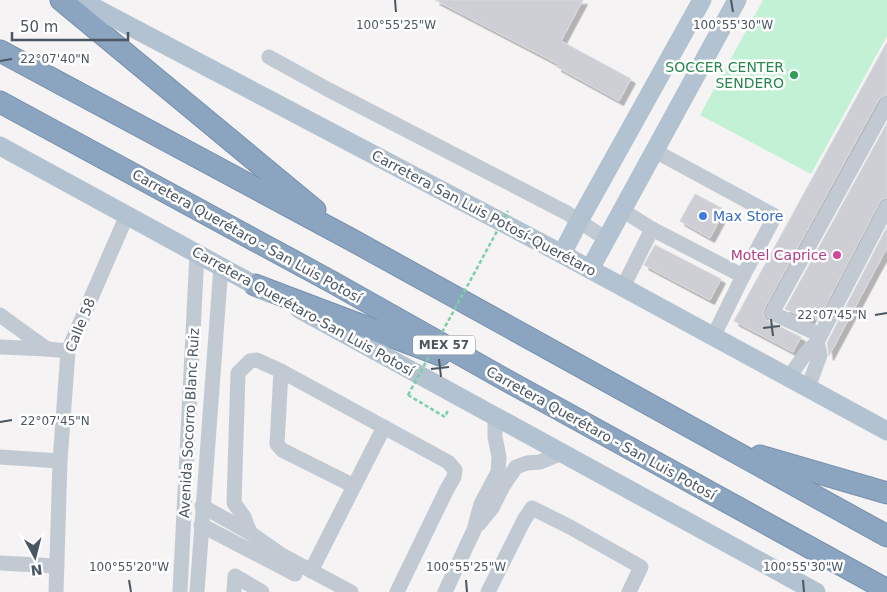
<svg xmlns="http://www.w3.org/2000/svg" width="887" height="592" font-family="'DejaVu Sans',sans-serif">
  <style>
    .green { fill: #c3f1d5 }
    .building { fill: #cdcfd5; stroke: #d7d9de; filter: url(#shadow) }
    .lines { fill: none; stroke-linecap: round; stroke-linejoin: round }
    .highway-casing { stroke: #7690ad; stroke-width: 23 }
    .path { stroke: #7ad0a6; stroke-width: 2.5; stroke-dasharray: 4 2.5; stroke-linecap: butt }
    .minor { stroke: #c1cad2; stroke-width: 15 }
    .major { stroke: #b3c2d1; stroke-width: 19 }
    .highway { stroke: #8ba5c1; stroke-width: 21 }
    .path-bridge { stroke: #7ad0a6; stroke-width: 2.5; stroke-dasharray: 4 2.5; stroke-linecap: butt }
    .ticks { fill: none; stroke: #4a5661; stroke-width: 2 }
    .leisure-dot { fill: #2e9e5b; stroke: #fff; stroke-width: 2 }
    .shop-dot { fill: #3f7fe0; stroke: #fff; stroke-width: 2 }
    .hotel-dot { fill: #d1479c; stroke: #fff; stroke-width: 2 }
    .labels { text-anchor: middle; stroke-width: 5; stroke-linejoin: round; paint-order: stroke }
    .shield { fill: #fff; stroke: #808990; stroke-width: 1 }
    .shield-label { font-size: 12px; font-weight: bold; fill: #4a5661 }
    .leisure-label { font-size: 14px; fill: #27864d; stroke: #fff; text-anchor: end }
    .street-label { font-size: 14px; fill: #4a5661; stroke: #fff }
    .shop-label { font-size: 14px; fill: #366cbe; stroke: #fff; text-anchor: start }
    .hotel-label { font-size: 14px; fill: #b23c85; stroke: #fff; text-anchor: end }
    .ticks-label { font-size: 12px; text-anchor: middle; fill: #4a5661; stroke: #fff; stroke-width: 5; stroke-linejoin: round; paint-order: stroke }
  </style>
  <defs>
    <filter id="shadow"><feDropShadow dx="4.5" dy="4.5" stdDeviation="0" flood-color="#0004"/></filter>
  </defs>
  <rect width="100%" height="100%" fill="#f5f3f3"/>
  <polygon class="green" points="763,0 887,0 887,36 811,174 700,115"/>
  <g class="building">
    <polygon points="435,0 583,0 561,41 631,79 619,101 557,67 558,64"/>
    <polygon points="887,42 887,95 883,96 879,99 764,309 763,314 765,319 768,321 801,337 793,352 734,321"/>
    <polygon points="887,123 887,198 882,199 879,203 817,322 814,312 810,320 785,309"/>
    <polygon points="695,194 725,210 710,238 680,221"/>
    <polygon points="887,227 887,248 829,356 827,343"/>
    <polygon points="655,245 721,279 710,300 644,265"/>
  </g>
  <g class="lines">
    <defs>
      <g id="highway">
        <polyline points="61,0 315,210"/>
        <polyline points="0,51 352,240 887,536"/>
        <polyline points="0,102 332,282 504,379 887,590"/>
        <polyline points="255,285 440,355"/>
        <polyline points="760,456 887,493"/>
      </g>
    </defs>
    <use href="#highway" class="highway-casing"/>
    <polyline class="path" points="408,395 445,417 448,410"/>
    <g class="minor">
      <polyline points="269,57 329,90 567,213 606,239"/>
      <polyline points="655,151 775,216 743,276 713,337"/>
      <polyline points="622,210 652,229"/>
      <polyline points="623,287 652,229 743,276"/>
      <polyline points="0,315 47,349"/>
      <polyline points="820,335 772,313 887,104"/>
      <polyline points="0,347 47,349 68,351"/>
      <polyline points="281,371 277,444 282,450 354,486"/>
      <polyline points="789,377 806,353 817,342 887,207"/>
      <polyline points="808,388 820,355 817,342"/>
      <polyline points="0,457 60,461"/>
      <polyline points="202,506 250,533 280,554 351,592"/>
      <polyline points="201,525 295,574"/>
      <polyline points="478,525 492,508 503,486 516,467 527,463 540,462 562,453"/>
      <polyline points="250,533 244,517 234,503 238,373 250,361 257,360 281,371 448,462 455,470 454,477 447,489 397,592"/>
      <polyline points="0,563 57,566"/>
      <polyline points="311,571 384,427"/>
      <polyline points="56,592 60,461 68,351 127,215"/>
      <polyline points="180,592 197,253"/>
      <polyline points="197,592 221,266"/>
      <polyline points="234,592 235,576 262,592"/>
      <polyline points="445,592 474,530 481,504 498,472 499,457 495,437 495,417"/>
      <polyline points="488,592 524,520 532,508 570,527 641,567 629,592"/>
    </g>
    <g class="major">
      <polyline points="80,0 562,254 887,431"/>
      <polyline points="0,146 269,293"/>
      <polyline points="562,254 579,221 702,0"/>
      <polyline points="590,269 737,0"/>
      <polyline points="299,309 816,592"/>
    </g>
    <use href="#highway" class="highway"/>
    <polyline class="path-bridge" points="408,395 508,211"/>
  </g>
  <path class="ticks" d="M395,0L396,12M731,0L733,12M0,61L12,59M875,315L887,313M771,319L773,336M763,328L780,326M439,359L441,377M431,369L449,367M0,422L12,420M129,580L131,592M466,580L467,592M803,580L804,592"/>
  <circle class="leisure-dot" cx="794" cy="75" r="5"/>
  <circle class="shop-dot" cx="703" cy="216" r="5"/>
  <circle class="hotel-dot" cx="837" cy="255" r="5"/>
  <g class="labels">
    <rect class="shield" x="413" y="335.5" width="62" height="19" rx="4"/>
    <g class="shield-label">
      <text x="444" y="349">MEX 57</text>
    </g>
    <g class="leisure-label">
      <text x="784" y="72">SOCCER CENTER<tspan x="784" dy="16">SENDERO</tspan></text>
    </g>
    <g class="street-label">
      <text transform="translate(484 213) rotate(28)" y="5">Carretera San Luis Potosí-Querétaro</text>
      <text transform="translate(247 236) rotate(29)" y="5">Carretera Querétaro - San Luis Potosí</text>
      <text transform="translate(303 311) rotate(29)" y="5">Carretera Querétaro-San Luis Potosí</text>
      <text transform="translate(80 325) rotate(-68)" y="5">Calle 58</text>
      <text transform="translate(189 423) rotate(-87)" y="5">Avenida Socorro Blanc Ruiz</text>
      <text transform="translate(601 433) rotate(29)" y="5">Carretera Querétaro - San Luis Potosí</text>
    </g>
    <g class="shop-label">
      <text x="713" y="221">Max Store</text>
    </g>
    <g class="hotel-label">
      <text x="827" y="260">Motel Caprice</text>
    </g>
  </g>
  <g class="ticks-label">
    <text x="396" y="29">100°55'25"W</text>
    <text x="733" y="29">100°55'30"W</text>
    <text x="55" y="63">22°07'40"N</text>
    <text x="832" y="319">22°07'45"N</text>
    <text x="55" y="425">22°07'45"N</text>
    <text x="129" y="571">100°55'20"W</text>
    <text x="466" y="571">100°55'25"W</text>
    <text x="803" y="571">100°55'30"W</text>
  </g>
  <g transform="translate(35 557) rotate(173)" stroke="#ffffff" stroke-width="4" paint-order="stroke">
  <path d="M0-4L9 19L0 12L-9 19Z" fill="#4a5661"/>
  <text y="-8" font-size="14" font-weight="bold" text-anchor="middle" fill="#4a5661">N</text>
  </g>
  <path d="M12 32v8h116v-8" fill="none" stroke="#4a5661" stroke-width="2.5"/>
  <text x="20" y="32" font-size="15" fill="#4a5661" stroke="#ffffff" stroke-width="4" paint-order="stroke">50 m</text>
</svg>
